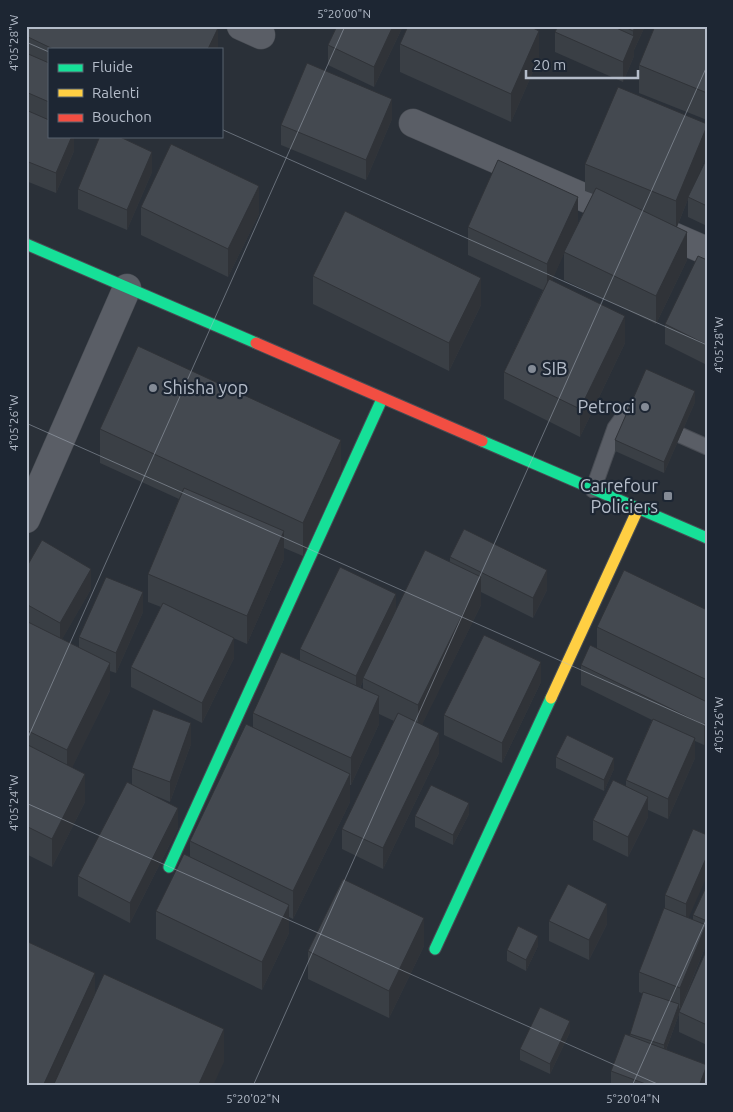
<svg xmlns="http://www.w3.org/2000/svg" width="733" height="1112" font-family="Ubuntu,sans-serif">
  <style>
    .lines { fill: none; stroke-linecap: round; stroke-linejoin: round }
    .lane-casing { stroke: #484c53; stroke-width: 17 }
    .street-casing { stroke: #484c53; stroke-width: 29 }
    .fast-casing { stroke: #484c53; stroke-width: 13 }
    .slow-casing { stroke: #484c53; stroke-width: 13 }
    .jam-casing { stroke: #484c53; stroke-width: 13 }
    .lane { stroke: #5a5e66; stroke-width: 15 }
    .street { stroke: #5a5e66; stroke-width: 28 }
    .fast { stroke: #16e098; stroke-width: 11 }
    .slow { stroke: #ffcf43; stroke-width: 11 }
    .jam { stroke: #f24e42; stroke-width: 11 }
    .wall { fill: #3a3f45; fill-rule: evenodd }
    .shaded-wall { fill: #303338 }
    .building { fill: #444950; stroke: #303338 }
    .ticks { fill: none; stroke: #b4bcc9; stroke-width: 1; stroke-opacity: 0.45 }
    .poi-dot { fill: #848b96; stroke: #1d2633; stroke-width: 2 }
    .labels { text-anchor: middle; stroke-width: 4.5; stroke-linejoin: round; paint-order: stroke }
    .poi-label { font-size: 18px; fill: #b4bcc9; stroke: #1d2633; text-anchor: start }
    .neatline { fill: none; stroke: #b4bcc9; stroke-width: 2 }
    .ticks-label { font-size: 12px; text-anchor: middle; fill: #b4bcc9 }
  </style>
  <rect width="100%" height="100%" fill="#2a3038"/>
  <g class="lines">
    <defs>
      <g id="lane">
        <polyline points="680,435 707,447"/>
        <polyline points="593,490 615,428 623,417 632,412"/>
      </g>
      <g id="street">
        <polyline points="241,26 261,35"/>
        <polyline points="413,123 707,251"/>
        <polyline points="26,519 127,288"/>
      </g>
      <g id="fast">
        <polyline points="26,244 256,343"/>
        <polyline points="482,441 707,538"/>
        <polyline points="169,867 382,399"/>
        <polyline points="435,949 551,698"/>
      </g>
      <polyline id="slow" points="551,698 638,509"/>
      <polyline id="jam" points="256,343 482,441"/>
    </defs>
    <use href="#lane" class="lane-casing"/>
    <use href="#street" class="street-casing"/>
    <use href="#fast" class="fast-casing"/>
    <use href="#slow" class="slow-casing"/>
    <use href="#jam" class="jam-casing"/>
    <use href="#lane" class="lane"/>
    <use href="#street" class="street"/>
    <use href="#fast" class="fast"/>
    <use href="#slow" class="slow"/>
    <use href="#jam" class="jam"/>
  </g>
  <g class="wall">
    <polygon points="26,26 218,49 49,49 49,136 74,136 74,151 56,193 26,181"/>
    <polygon points="403,26 374,87 328,65 328,45"/>
    <polygon points="532,26 540,26 539,29"/>
    <polygon points="558,26 645,26 634,50 634,56 623,82 555,52 555,32"/>
    <polygon points="707,26 707,120 639,93 639,65"/>
    <polygon points="400,44 539,58 511,122 400,72"/>
    <polygon points="392,119 366,180 281,145 281,125"/>
    <polygon points="707,124 707,154 694,184 707,160 707,226 688,217 688,199 677,227 687,260 656,324 564,280 564,253 552,280 625,343 580,437 504,399 504,372 543,290 468,255 468,227 578,224 570,240 593,194 585,191 585,164"/>
    <polygon points="152,172 127,230 78,209 78,189"/>
    <polygon points="141,207 259,214 228,277 141,235"/>
    <polygon points="707,260 707,365 665,344 665,324"/>
    <polygon points="313,276 481,305 449,371 313,304"/>
    <polygon points="695,402 664,473 615,451 615,440"/>
    <polygon points="100,429 341,473 303,556 284,548 284,559 247,644 231,637 234,658 202,723 131,687 131,667 161,607 148,602 148,574 179,499 100,463"/>
    <path d="M450,557L547,590L533,618L481,592V605L422,724L439,753L383,869L342,849V829L394,721L379,714V724L351,785H350V802L293,919L289,917V933L262,990L156,939V911L190,857V841L253,727V713L300,661V649L396,611L450,562ZM363,681V689L360,688Z"/>
    <polygon points="26,568 91,589 62,639 79,648 79,637 143,612 116,673 110,671 110,691 72,767 85,802 52,867 26,854"/>
    <polygon points="707,610 707,740 704,745 695,741 695,758 668,819 648,810 648,817 628,857 593,840 593,820 626,786 626,780 652,720 581,685 581,665 597,648 597,627"/>
    <polygon points="541,682 502,763 444,735 444,715"/>
    <polygon points="191,744 170,802 156,796 178,828 130,923 78,896 78,876 132,784 132,768"/>
    <polygon points="556,757 614,769 604,791 556,768"/>
    <polygon points="469,814 453,845 415,827 415,816"/>
    <polygon points="693,829 689,918 693,920 693,915 707,885 707,932 706,932 706,945 681,1008 707,949 707,1045 679,1032 679,1012 680,1009 679,1008 679,1014 666,1050 707,1086 611,1086 611,1071 630,1036 630,1034 643,994 639,992 639,972 665,908 665,895"/>
    <polygon points="549,921 607,924 589,960 549,941"/>
    <polygon points="424,946 389,1018 308,979 308,951"/>
    <polygon points="538,946 526,971 507,961 507,950"/>
    <polygon points="570,1032 550,1074 520,1060 520,1049"/>
  </g>
  <g class="shaded-wall">
    <polygon points="393,26 403,26 374,87 374,67"/>
    <polygon points="636,26 645,26 634,50 634,56 623,82 623,62 633,37 633,31"/>
    <polygon points="218,28 218,49 208,49"/>
    <polygon points="539,31 539,58 511,122 511,94"/>
    <polygon points="392,99 392,119 366,180 366,160"/>
    <polygon points="707,126 707,154 689,197 688,197 688,199 676,229 676,201"/>
    <polygon points="72,136 74,136 74,151 56,193 56,173"/>
    <polygon points="152,152 152,172 127,230 127,210"/>
    <polygon points="259,186 259,214 228,277 228,249"/>
    <polygon points="578,197 578,224 547,291 547,264"/>
    <polygon points="687,232 687,260 656,324 656,296"/>
    <polygon points="481,278 481,305 449,371 449,343"/>
    <polygon points="625,316 625,343 580,437 580,409"/>
    <polygon points="695,391 695,402 664,473 664,462"/>
    <polygon points="341,440 341,473 303,556 303,523"/>
    <polygon points="284,531 284,559 247,644 247,616"/>
    <polygon points="91,569 91,589 60,643 60,623"/>
    <polygon points="547,570 547,590 533,618 533,598"/>
    <polygon points="481,577 481,605 418,733 418,705"/>
    <polygon points="143,592 143,612 116,673 116,653"/>
    <polygon points="396,594 396,614 363,678 363,681 356,696 356,676"/>
    <polygon points="234,638 234,658 202,723 202,703"/>
    <polygon points="541,662 541,682 502,763 502,743"/>
    <polygon points="110,663 110,691 67,778 67,750"/>
    <polygon points="379,696 379,724 351,785 351,758"/>
    <polygon points="707,720 707,740 704,745 704,725"/>
    <polygon points="191,723 191,744 170,802 170,782"/>
    <polygon points="439,733 439,753 383,869 383,848"/>
    <polygon points="695,738 695,758 668,819 668,799"/>
    <polygon points="614,758 614,769 604,791 604,780"/>
    <polygon points="85,774 85,802 52,867 52,839"/>
    <polygon points="350,774 350,802 293,919 293,891"/>
    <polygon points="648,797 648,817 628,857 628,837"/>
    <polygon points="469,803 469,814 453,845 453,835"/>
    <polygon points="178,808 178,828 130,923 130,903"/>
    <polygon points="707,856 707,876 686,924 686,904"/>
    <polygon points="607,904 607,924 589,960 589,940"/>
    <polygon points="289,905 289,933 262,990 262,962"/>
    <polygon points="424,918 424,946 389,1018 389,991"/>
    <polygon points="706,925 706,945 680,1009 680,988"/>
    <polygon points="538,936 538,946 526,971 526,960"/>
    <polygon points="95,973 95,1006 58,1086 43,1086"/>
    <polygon points="679,1004 679,1014 664,1055 664,1045"/>
    <polygon points="570,1021 570,1032 550,1074 550,1064"/>
    <polygon points="224,1029 224,1062 213,1086 198,1086"/>
    <polygon points="707,1066 707,1086 699,1086"/>
  </g>
  <g class="building">
    <polygon points="26,26 214,26 218,28 208,49 53,49 26,36"/>
    <polygon points="337,26 393,26 374,67 328,45"/>
    <polygon points="408,26 529,26 539,31 511,94 400,44"/>
    <polygon points="558,26 612,26 634,36 623,62 555,32"/>
    <polygon points="623,26 636,26 633,31"/>
    <polygon points="655,26 707,26 707,93 639,65"/>
    <polygon points="26,53 49,63 49,102 26,92"/>
    <polygon points="307,63 392,99 366,160 281,125"/>
    <polygon points="618,87 707,124 707,126 676,201 585,164"/>
    <polygon points="26,110 49,120 49,136 72,136 56,173 26,161"/>
    <polygon points="100,136 118,136 152,152 127,210 78,189"/>
    <polygon points="171,144 259,186 228,249 141,207"/>
    <polygon points="498,160 578,197 547,264 468,227"/>
    <polygon points="706,160 707,160 707,206 688,197"/>
    <polygon points="596,188 687,232 656,296 564,252"/>
    <polygon points="345,211 481,278 449,343 313,276"/>
    <polygon points="698,256 707,260 707,345 665,324"/>
    <polygon points="549,279 625,316 580,409 504,372"/>
    <polygon points="138,346 341,440 303,523 100,429"/>
    <polygon points="646,369 695,391 664,462 615,440"/>
    <polygon points="184,488 284,531 247,616 148,574"/>
    <polygon points="464,529 547,570 533,598 450,557"/>
    <polygon points="42,540 91,569 60,623 26,604 26,568"/>
    <polygon points="425,550 481,577 418,705 363,678"/>
    <polygon points="340,567 396,594 356,676 300,649"/>
    <polygon points="624,570 707,610 707,680 597,627"/>
    <polygon points="106,577 143,592 116,653 79,637"/>
    <polygon points="163,603 234,638 202,703 131,667"/>
    <polygon points="26,621 110,663 67,750 26,730"/>
    <polygon points="484,635 541,662 502,743 444,715"/>
    <polygon points="590,645 707,702 707,720 704,725 581,665"/>
    <polygon points="281,652 379,696 351,758 253,713"/>
    <polygon points="153,709 191,723 170,782 132,768"/>
    <polygon points="398,713 439,733 383,848 342,829"/>
    <polygon points="653,719 695,738 668,799 626,780"/>
    <polygon points="246,724 350,774 293,891 190,841"/>
    <polygon points="567,735 614,758 604,780 556,757"/>
    <polygon points="26,744 85,774 52,839 26,826"/>
    <polygon points="613,780 648,797 628,837 593,820"/>
    <polygon points="127,782 178,808 130,903 78,876"/>
    <polygon points="431,785 469,803 453,835 415,816"/>
    <polygon points="693,829 707,835 707,856 686,904 665,895"/>
    <polygon points="184,854 289,905 262,962 156,911"/>
    <polygon points="343,879 424,918 389,991 308,951"/>
    <polygon points="568,884 607,904 589,940 549,921"/>
    <polygon points="707,885 707,921 693,915"/>
    <polygon points="664,908 706,925 680,988 639,972"/>
    <polygon points="518,926 538,936 526,960 507,950"/>
    <polygon points="26,941 95,973 43,1086 26,1086"/>
    <polygon points="707,949 707,1025 679,1012"/>
    <polygon points="104,974 224,1029 198,1086 53,1086"/>
    <polygon points="643,992 679,1004 664,1045 630,1034"/>
    <polygon points="540,1007 570,1021 550,1064 520,1049"/>
    <polygon points="625,1034 707,1065 699,1086 651,1086 611,1071"/>
  </g>
  <path class="ticks" d="M26,42L49,52M221,129L707,345M26,423L707,726M26,742L345,26M26,803L662,1086M253,1086L707,66M632,1086L707,918"/>
  <g class="poi-dot">
    <circle cx="532" cy="369" r="5"/>
    <circle cx="153" cy="388" r="5"/>
    <circle cx="645" cy="407" r="5"/>
    <rect x="663" y="491" width="10" height="10" rx="2.5"/>
  </g>
  <g class="labels">
    <g class="poi-label">
      <text x="542" y="375">SIB</text>
      <text x="163" y="394">Shisha yop</text>
      <text x="635" y="413" text-anchor="end">Petroci</text>
      <text x="658" y="492" text-anchor="end">Carrefour<tspan x="658" dy="21">Policiers</tspan></text>
    </g>
  </g>
  <rect width="733" height="1112" fill="none" stroke="#1d2633" stroke-width="55"/>
  <rect x="48" y="48" width="175" height="90" fill="#1d2633" stroke="#59626f"/>
  <rect x="58" y="64" width="25" height="8" fill="#16e098" stroke="#59626f"/>
  <text x="92" y="72" font-size="15" fill="#b4bcc9">Fluide</text>
  <rect x="58" y="89" width="25" height="8" fill="#ffcf43" stroke="#59626f"/>
  <text x="92" y="98" font-size="15" fill="#b4bcc9">Ralenti</text>
  <rect x="58" y="114" width="25" height="8" fill="#f24e42" stroke="#59626f"/>
  <text x="92" y="122" font-size="15" fill="#b4bcc9">Bouchon</text>
  <path d="M526 70v8h112v-8" fill="none" stroke="#b4bcc9" stroke-width="2.5"/>
  <text x="533" y="70" font-size="15" fill="#b4bcc9" stroke="#1d2633" stroke-width="4" paint-order="stroke">20 m</text>
  <rect x="28" y="28" width="678" height="1056" class="neatline"/>
  <g class="ticks-label">
    <text x="344" y="18">5°20'00"N</text>
    <text transform="translate(14 43) rotate(-90)" y="4">4°05'28"W</text>
    <text transform="translate(719 345) rotate(-90)" y="4">4°05'28"W</text>
    <text transform="translate(14 423) rotate(-90)" y="4">4°05'26"W</text>
    <text transform="translate(719 725) rotate(-90)" y="4">4°05'26"W</text>
    <text transform="translate(14 803) rotate(-90)" y="4">4°05'24"W</text>
    <text x="253" y="1103">5°20'02"N</text>
    <text x="633" y="1103">5°20'04"N</text>
  </g>
</svg>
